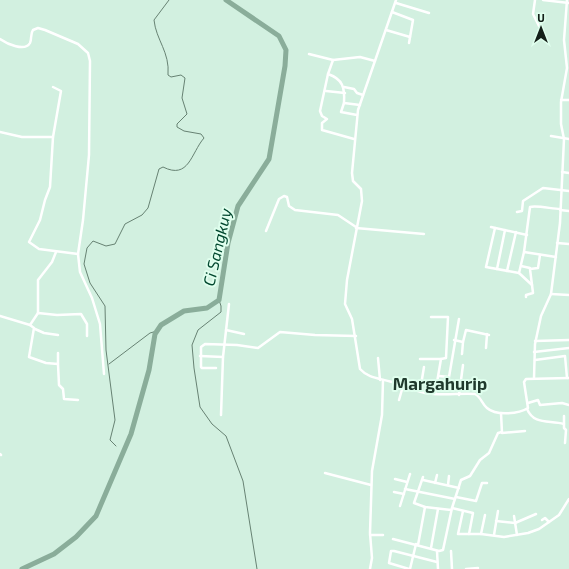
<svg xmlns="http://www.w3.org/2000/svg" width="569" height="569" font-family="'Exo 2',sans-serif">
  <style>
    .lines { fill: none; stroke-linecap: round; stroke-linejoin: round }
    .stream { stroke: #678273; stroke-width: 1 }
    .river { stroke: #8aad9a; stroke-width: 5 }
    .minor { stroke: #fff; stroke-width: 2.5 }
    .labels { text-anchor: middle; stroke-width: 4; stroke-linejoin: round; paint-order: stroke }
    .water-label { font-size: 16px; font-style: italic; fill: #02482f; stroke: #dffeed }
    .quarter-label { font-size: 17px; font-weight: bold; fill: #203a2d; stroke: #dffeed }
  </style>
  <rect width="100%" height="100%" fill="#d2f0e0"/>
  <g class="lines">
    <g class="stream">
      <polyline points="219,300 221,306 221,312 198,330 192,345 194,368 200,407 212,424 226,436 243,481 257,569"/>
      <polyline points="109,364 150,333 157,331"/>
      <path d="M116,446L110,440L115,420L106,350L105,306L90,283L84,264L87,248L93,241L106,246L115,244L125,224L142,215L148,208L159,169L163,167C189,180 191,153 204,138L201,134L184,131L177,127V124L187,114L182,98L185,78L181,75L171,77L168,75C170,52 156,40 154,20L169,0"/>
    </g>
    <polyline class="river" points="22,569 54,554 76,537 96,516 131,434 149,370 155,334 161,325 184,311 207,308 219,300 228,243 238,206 269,159 285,66 286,50 279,36 226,0"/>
    <g class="minor">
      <path d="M396,0L358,110L352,173L353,181L361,189L362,201L347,280L345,304L352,319L360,369C369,379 380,378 392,382C403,385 413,390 425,393C442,396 458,393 475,394C481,397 482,404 487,408C496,416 519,414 528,408L524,382L526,379L569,378"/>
      <polyline points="535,0 533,14 539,26"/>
      <polyline points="543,0 569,3"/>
      <polyline points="396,3 429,13"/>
      <polyline points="392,12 413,20 409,43"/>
      <polyline points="386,30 410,37"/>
      <path d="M0,39C7,44 25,52 30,43C32,39 30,34 33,30L38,28L45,30L78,44L88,53L90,61L89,155L83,220L78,254L80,272L92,298L100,324L104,374"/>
      <polyline points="309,54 333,60 360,57 375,61"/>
      <path d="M333,60L328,74C343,79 345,88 344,103L360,105"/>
      <polyline points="328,74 320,111 322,116 327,119 322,123 322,130 354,139"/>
      <polyline points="53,87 61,91 53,137"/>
      <polyline points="344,87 354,89 357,93 363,95"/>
      <polyline points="326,91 345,93"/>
      <polyline points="561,100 569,100"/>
      <polyline points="344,103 341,112 357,115"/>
      <polyline points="0,132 22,137 53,137 50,187 45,200 40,220 29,242 39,249 78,254"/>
      <polyline points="551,136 569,139"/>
      <polyline points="562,172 569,173"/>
      <polyline points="560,210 569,211"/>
      <polyline points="517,212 522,211 523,201 543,188 569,191"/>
      <polyline points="491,227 527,235"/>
      <polyline points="356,228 424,234"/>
      <polyline points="495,228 486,267 519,273"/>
      <polyline points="266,231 279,199 284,196 287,197 289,206 295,210 338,215 356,227"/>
      <polyline points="557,243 569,244"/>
      <polyline points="524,252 519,273 532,285"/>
      <path d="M556,257L524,252L530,207C536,205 553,209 560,209"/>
      <polyline points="521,266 530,268"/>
      <polyline points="497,269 505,230"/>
      <polyline points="507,271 516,232"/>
      <polyline points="551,294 569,295"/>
      <polyline points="526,297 526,295 533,293 530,269 538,268 540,255"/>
      <polyline points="38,313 38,280 52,262 56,252"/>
      <polyline points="0,316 30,325 34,328 29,357 46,363 58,364 58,353"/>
      <polyline points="431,317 448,317 446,358 441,359 435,394"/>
      <polyline points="30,325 38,313 57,315 81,314 87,324 87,336"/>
      <polyline points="35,329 44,333 58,335"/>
      <polyline points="226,330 244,334"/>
      <polyline points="454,340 463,342 466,330 489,335"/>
      <polyline points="535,341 569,340"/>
      <polyline points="486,348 487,334"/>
      <polyline points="534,352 569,348"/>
      <polyline points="462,354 463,342"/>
      <polyline points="200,356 223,357 229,304"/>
      <polyline points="378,358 380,380"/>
      <polyline points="420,359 441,359"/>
      <polyline points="535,360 565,356 567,378"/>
      <polyline points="58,364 59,385 63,389 64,399 78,400"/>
      <polyline points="216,368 202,368 201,367 201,347 205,344 237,345 258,348 280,332 315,335 356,336"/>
      <polyline points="439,376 449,377 459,319"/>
      <polyline points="534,378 535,344 541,316 551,294 560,223 564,139 561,124 561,102 567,68 564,40 567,0"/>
      <polyline points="420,391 424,367"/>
      <polyline points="459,395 463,365"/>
      <polyline points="399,400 403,386"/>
      <polyline points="528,403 538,400 540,405 562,403 569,405"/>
      <path d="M527,409C534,425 548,420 564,424"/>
      <polyline points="501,413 502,433 525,431"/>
      <polyline points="221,415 223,357"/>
      <polyline points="564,416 564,428 566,430 565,443"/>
      <polyline points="0,454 1,455"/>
      <polyline points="325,473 371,485"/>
      <polyline points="423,477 414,503 425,507 451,510"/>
      <polyline points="395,479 407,482"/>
      <polyline points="423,480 459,488"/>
      <polyline points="435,483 437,475"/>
      <polyline points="448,485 449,476"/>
      <polyline points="405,489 455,499"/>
      <polyline points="394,492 404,494"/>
      <polyline points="456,497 476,501 482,483 487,483"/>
      <polyline points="400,506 410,474"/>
      <polyline points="452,508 473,513 469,534"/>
      <polyline points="463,511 458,534 481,534 504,537 528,533 539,529 559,515 569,499"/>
      <polyline points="514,516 517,535"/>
      <polyline points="542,520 545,518 549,522"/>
      <polyline points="496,521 515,523 536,514"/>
      <polyline points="481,534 485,515"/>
      <polyline points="370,535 383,535"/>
      <polyline points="494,535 498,511"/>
      <polyline points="393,539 439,551 443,550 452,508 461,480 470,476 480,460 489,453 498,433 502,432"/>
      <polyline points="418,545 425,507"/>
      <polyline points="431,548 438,509"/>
      <polyline points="437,551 438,569"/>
      <polyline points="451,551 452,569"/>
      <polyline points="370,569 372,558 370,533 372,471 382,415 383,380"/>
      <polyline points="409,569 389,563 391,551 394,551 437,562"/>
      <polyline points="410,569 416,544"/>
      <polyline points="466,569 478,568"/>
    </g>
  </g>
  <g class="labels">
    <g class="water-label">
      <text transform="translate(217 247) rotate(-77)" y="6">Ci Sangkuy</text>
    </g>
    <g class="quarter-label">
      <text x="440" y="390">Margahurip</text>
    </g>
  </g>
  <g transform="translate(541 28)" stroke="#dffeed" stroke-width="3" paint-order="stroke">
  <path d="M0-3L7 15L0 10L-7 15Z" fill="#141f19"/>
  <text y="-6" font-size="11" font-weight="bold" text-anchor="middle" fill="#141f19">U</text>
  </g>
</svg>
